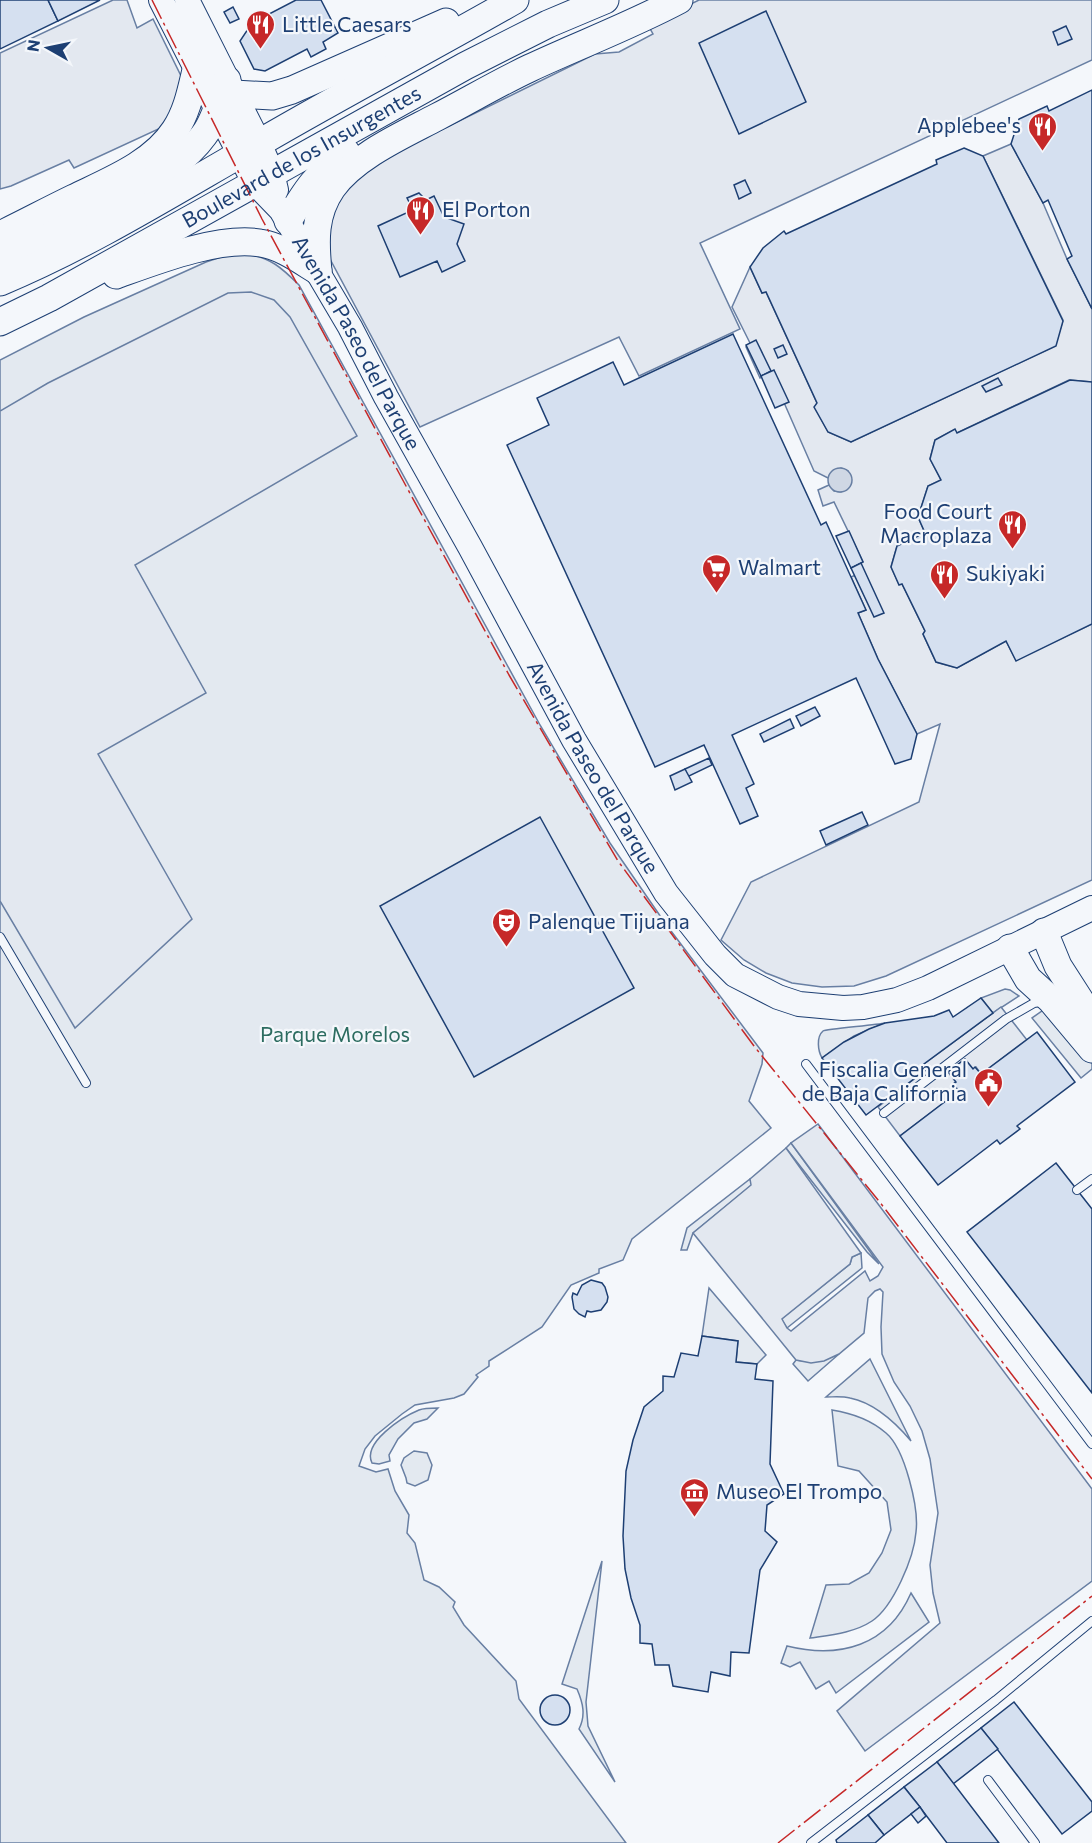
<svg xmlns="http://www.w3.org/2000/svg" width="1092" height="1843" font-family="Commissioner,sans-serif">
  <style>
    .green { fill: #e3e9f0; stroke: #687fa3; stroke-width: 1.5 }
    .parking { fill: #e3e8f0; stroke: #687fa3; stroke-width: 1.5 }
    .water { fill: #cfd7e4; stroke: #687fa3; stroke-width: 1.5 }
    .building { fill: #d5e0f0; stroke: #1d3f73; stroke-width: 1.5 }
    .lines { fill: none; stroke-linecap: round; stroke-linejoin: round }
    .service-casing { stroke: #1d3f73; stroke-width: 10 }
    .secondary-casing { stroke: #1d3f73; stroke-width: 26 }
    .primary-casing { stroke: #1d3f73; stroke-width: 29 }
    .service { stroke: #f4f7fb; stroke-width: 8 }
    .secondary { stroke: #f4f7fb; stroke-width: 24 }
    .primary { stroke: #f4f7fb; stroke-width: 27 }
    .power { stroke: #c62828; stroke-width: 1.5; stroke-dasharray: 21 4.5 3 4.5; stroke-linecap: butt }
    .labels { text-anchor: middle; stroke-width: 4.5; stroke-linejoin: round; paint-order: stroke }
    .poi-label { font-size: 21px; fill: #1d3f73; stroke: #f4f7fb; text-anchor: start }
    .street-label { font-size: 21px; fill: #1d3f73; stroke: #f4f7fb }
    .park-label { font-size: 21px; fill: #2c6c60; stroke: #f4f7fb }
  </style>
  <rect width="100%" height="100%" fill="#f4f7fb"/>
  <g class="green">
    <path d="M246,254C270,257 282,268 299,285L540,725L610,843L665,923L763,1053L762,1064L749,1101L771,1128L632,1239L623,1260L599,1269V1273L571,1285L542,1327L489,1361V1366L476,1375L478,1377L464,1394L454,1398L415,1405L402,1414L375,1436L365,1449L359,1466L376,1472L388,1469L395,1491L409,1515L407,1533L415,1543L424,1580L439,1587L455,1602L453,1607L464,1625L516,1681L519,1699L626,1843H0V360L84,317L206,262L227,255Z"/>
    <polygon points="1005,989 1010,990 1019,996 993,1013 981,998"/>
    <polygon points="1047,1010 1052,1012 1092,1063 1092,1069 1081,1078 1032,1018 1042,1011"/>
    <path d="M885,1023L854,1036L822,1058C818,1051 816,1037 823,1031C826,1029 877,1025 885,1023Z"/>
    <polygon points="791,1143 879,1264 867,1252 786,1148"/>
    <polygon points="750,1179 752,1185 693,1233 687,1250 681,1250 687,1228"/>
    <polygon points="861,1253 862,1268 787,1328 781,1319 850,1264 852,1257"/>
    <polygon points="709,1288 766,1355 757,1364 736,1362 738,1341 702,1336"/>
    <path d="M839,1354L808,1381L793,1364L796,1360C813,1363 823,1361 839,1354Z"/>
    <path d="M870,1359L911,1441C895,1422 875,1403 850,1398C842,1396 834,1397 826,1397Z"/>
    <path d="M438,1408L427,1419L414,1423L398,1439L389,1455L390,1461L379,1464L372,1463C362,1443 402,1417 419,1410C424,1408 431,1408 438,1408Z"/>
    <path d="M832,1410C851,1413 871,1420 886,1433C905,1449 919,1508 916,1532C914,1558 893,1607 872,1621C854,1633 830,1635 810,1638L826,1585L849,1584L869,1573L882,1553L891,1530L887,1502L859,1471L838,1466Z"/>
    <polygon points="414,1451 427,1453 432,1465 428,1480 415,1486 407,1483 406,1478 401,1465 404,1458"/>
    <path d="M602,1561L586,1702L588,1726L615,1782L579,1729C586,1715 583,1703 577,1689L562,1684Z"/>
    <path d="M911,1593L929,1622L836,1693L829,1681L816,1689L800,1662L790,1667L781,1663L787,1646C840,1659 888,1646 911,1593Z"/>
  </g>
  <g class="parking">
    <polygon points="113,0 127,0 137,28 153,19 182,78 180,98 165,126 74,168 69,160 11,186 0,189 0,53"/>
    <polygon points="699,0 1092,0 1092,60 700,243 740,329 639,376 619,337 420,427 330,259 325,214 335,195 376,162 595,54 619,52 653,34 648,25"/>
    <polygon points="1011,144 1043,203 1067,259 1092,309 1092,382 1069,380 957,433 954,430 935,440 930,459 941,480 928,486 918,517 925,533 897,546 891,567 899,584 902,584 925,631 923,634 936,662 957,668 1006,641 1016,660 1092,624 1092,880 886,976 854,986 822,987 792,983 766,973 744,960 721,940 751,882 919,802 940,724 917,734 878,659 858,613 866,610 851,577 856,575 854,567 863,562 834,502 823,506 818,490 829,485 834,491 841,492 848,471 841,468 830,474 828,478 814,471 771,373 760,378 746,347 751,345 732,307 750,267 762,293 766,292 817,403 815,407 828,432 851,442 1055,346 1063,320 983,156"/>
    <polygon points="251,292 274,300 290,317 357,436 135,565 206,693 98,754 192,919 75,1028 0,901 0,411 48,383 228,293"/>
    <polygon points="1001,1007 1027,1040 981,1074 976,1067 973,1069 965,1059 948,1072 956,1082 953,1084 959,1091 900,1136 878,1107 927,1069 924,1064"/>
    <polygon points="818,1124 1092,1489 1092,1581 865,1751 837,1711 940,1623 933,1593 930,1565 938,1513 930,1459 922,1431 910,1406 894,1382 882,1354 881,1327 883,1292 880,1289 875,1291 868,1298 864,1333 839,1354 824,1361 811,1363 796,1360 693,1233 751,1185 750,1179 786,1148 861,1253 852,1257 850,1264 782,1319 787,1328 791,1331 865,1271 870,1281 878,1276 883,1267 791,1143"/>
  </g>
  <circle class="water" cx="840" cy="480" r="12"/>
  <g class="building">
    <polygon points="0,0 48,0 58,21 0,49"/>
    <polygon points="48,0 100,0 58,21"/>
    <polygon points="296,0 321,0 338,33 323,42 326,49 311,57 307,49 265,71 254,69 240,41 252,23"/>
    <polygon points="233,7 239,19 230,23 224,12"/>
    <polygon points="766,11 806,102 739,134 699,43"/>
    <polygon points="1066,26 1072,39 1058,45 1053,32"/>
    <polygon points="1092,90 1092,309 1067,259 1072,256 1048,200 1043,203 1011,144 1019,119 1047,106 1049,111"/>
    <polygon points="964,148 983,156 1063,321 1056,346 851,442 828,432 814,407 817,403 766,292 762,293 750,267 763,248 784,231 786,234 937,164 936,160"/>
    <polygon points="745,180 751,193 739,199 734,185"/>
    <polygon points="419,193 426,200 434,196 444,217 464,224 457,244 465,261 442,272 437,261 400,277 378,226 413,210 407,198"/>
    <polygon points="733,334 821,525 826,522 866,610 858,613 878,659 917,734 911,759 895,764 856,678 732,735 754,784 746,788 758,816 740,824 704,745 655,767 507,445 549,425 537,398 613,362 624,385"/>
    <polygon points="756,340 771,371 761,376 746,345"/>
    <polygon points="783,345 787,354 778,358 774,349"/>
    <polygon points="774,370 789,402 775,408 761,376"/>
    <polygon points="998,378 1002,385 986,392 982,386"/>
    <polygon points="1070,380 1092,382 1092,624 1016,661 1006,641 957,668 936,662 923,634 925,631 902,584 899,585 891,567 897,546 925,533 918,517 928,486 941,480 930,459 935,440 955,429 957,433"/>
    <polygon points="849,531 863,562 851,568 836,536"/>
    <polygon points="861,563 884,613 874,617 851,568"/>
    <polygon points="815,707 820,716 801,726 796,716"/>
    <polygon points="790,719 794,728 764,742 760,734"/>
    <polygon points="709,758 712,765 687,777 685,769"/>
    <polygon points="685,769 692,782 675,790 670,776"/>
    <polygon points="862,812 868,825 826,845 820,831"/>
    <polygon points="540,817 634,988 474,1077 380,906"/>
    <polygon points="981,998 993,1013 924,1064 927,1069 866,1115 822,1058 844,1042 869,1029 885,1023 934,1016 949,1010 953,1017"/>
    <polygon points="1037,1032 1075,1082 1017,1126 1020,1129 1000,1144 997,1140 938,1185 900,1136 959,1091 953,1084 956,1082 948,1072 965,1059 973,1069 975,1067 981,1074"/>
    <polygon points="1056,1163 1092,1209 1092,1393 967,1232"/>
    <polygon points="591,1280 602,1283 605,1287 608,1297 607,1302 601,1310 591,1312 587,1311 585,1317 579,1314 574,1309 572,1297 573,1293 577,1295 582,1285"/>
    <polygon points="702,1336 738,1341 736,1362 757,1364 755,1379 773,1381 770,1464 784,1494 767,1505 765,1531 777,1542 760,1570 749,1653 731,1652 730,1676 711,1672 708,1692 673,1686 669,1665 655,1665 652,1644 640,1643 640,1625 631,1598 625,1569 623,1536 626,1471 633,1440 644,1407 663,1391 663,1376 674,1377 681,1353 698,1356"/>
    <circle cx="555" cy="1710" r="15"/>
    <polygon points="1014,1702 1092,1802 1092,1811 1062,1834 981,1728"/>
    <polygon points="981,1728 998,1749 953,1784 937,1762"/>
    <polygon points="937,1762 941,1767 999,1843 947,1843 916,1802 904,1787"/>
    <polygon points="904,1787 920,1807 884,1835 868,1815"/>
    <polygon points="920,1807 926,1816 918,1823 911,1814"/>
    <polygon points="868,1815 884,1835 875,1843 837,1843 836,1840"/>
  </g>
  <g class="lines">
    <defs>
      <g id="service">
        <polyline points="0,937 86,1083"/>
        <polyline points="806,1064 1092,1444"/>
        <polyline points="884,1113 1006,1019 1034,1003 1045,1001"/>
        <polyline points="1077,1190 1092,1179"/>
        <polyline points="988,1780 1035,1843"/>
        <polyline points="811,1843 996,1700 1092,1621"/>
      </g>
      <g id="secondary">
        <path id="s1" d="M161,0L254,182L281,210L350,327L386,397L470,547L574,740L666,893L715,955L735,975L778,997L799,1004L843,1008L863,1007L897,1000L928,988L1092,908"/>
        <polyline points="187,0 259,143 272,173 276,190"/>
      </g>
      <g id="primary">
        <polyline points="234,94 272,96 292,90 446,22"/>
        <path d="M288,221C307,188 316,176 346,152"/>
        <path d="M0,235C25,223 49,210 74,198C109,181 153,164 175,130C187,112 191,91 196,70"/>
        <path d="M0,263C42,239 87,219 129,194C156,178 186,160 204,135C216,119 220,98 227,80"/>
        <path d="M318,271C315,241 314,214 332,188C355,156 403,135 437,117C468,101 498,83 530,68C579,45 630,26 679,0"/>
        <path d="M116,275C155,261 219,236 260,243C281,246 300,260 318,271"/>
        <path d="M0,282C91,244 175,191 261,142C345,93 431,48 515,0"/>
        <path id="s2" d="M0,322L49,298L465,66L548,24L605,0"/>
        <polyline points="1044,932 1058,966 1092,1019"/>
        <polyline points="1010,948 1028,979 1051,1000 1092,1049"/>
      </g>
    </defs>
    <use href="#service" class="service-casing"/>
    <use href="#secondary" class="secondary-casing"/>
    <use href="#primary" class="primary-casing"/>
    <use href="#service" class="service"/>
    <use href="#secondary" class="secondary"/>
    <use href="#primary" class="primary"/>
    <g class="power">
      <polyline points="152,0 262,219 406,486 509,675 618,861 754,1046 882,1205 1092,1479"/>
      <polyline points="778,1843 1092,1596"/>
    </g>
  </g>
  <defs>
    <symbol id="restaurant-pin" viewBox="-11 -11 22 30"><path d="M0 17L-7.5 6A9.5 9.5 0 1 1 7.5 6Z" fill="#c62828" stroke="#f4f7fb"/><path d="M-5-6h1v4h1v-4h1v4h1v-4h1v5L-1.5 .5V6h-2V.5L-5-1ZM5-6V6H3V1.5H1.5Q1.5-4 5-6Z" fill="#fff"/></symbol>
    <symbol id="supermarket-pin" viewBox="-11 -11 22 30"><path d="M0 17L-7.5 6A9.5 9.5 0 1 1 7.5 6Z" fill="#c62828" stroke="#f4f7fb"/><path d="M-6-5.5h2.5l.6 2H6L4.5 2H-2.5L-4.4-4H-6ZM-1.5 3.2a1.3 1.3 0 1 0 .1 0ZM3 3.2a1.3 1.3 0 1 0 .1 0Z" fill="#fff"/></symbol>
    <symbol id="theatre-pin" viewBox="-11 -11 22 30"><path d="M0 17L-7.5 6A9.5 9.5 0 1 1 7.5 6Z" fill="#c62828" stroke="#f4f7fb"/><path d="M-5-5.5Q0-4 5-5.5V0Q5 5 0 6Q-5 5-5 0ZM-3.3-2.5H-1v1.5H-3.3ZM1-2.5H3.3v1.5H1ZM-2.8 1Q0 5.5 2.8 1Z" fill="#fff"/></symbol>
    <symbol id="civic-pin" viewBox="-11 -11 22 30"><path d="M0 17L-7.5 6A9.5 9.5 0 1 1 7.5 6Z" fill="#c62828" stroke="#f4f7fb"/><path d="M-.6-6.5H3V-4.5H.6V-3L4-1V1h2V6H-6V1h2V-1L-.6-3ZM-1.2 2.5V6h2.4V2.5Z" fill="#fff"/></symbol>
    <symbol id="museum-pin" viewBox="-11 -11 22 30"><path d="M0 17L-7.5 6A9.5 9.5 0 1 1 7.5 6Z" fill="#c62828" stroke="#f4f7fb"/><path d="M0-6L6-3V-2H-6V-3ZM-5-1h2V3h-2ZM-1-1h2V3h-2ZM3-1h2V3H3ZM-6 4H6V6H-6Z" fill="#fff"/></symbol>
  </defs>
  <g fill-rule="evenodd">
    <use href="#restaurant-pin" x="244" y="8" width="33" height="45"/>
    <use href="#restaurant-pin" x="1026" y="110" width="33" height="45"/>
    <use href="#restaurant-pin" x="404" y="194" width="33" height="45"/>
    <use href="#restaurant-pin" x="996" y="508" width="33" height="45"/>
    <use href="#supermarket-pin" x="700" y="552" width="33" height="45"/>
    <use href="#restaurant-pin" x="928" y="558" width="33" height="45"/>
    <use href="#theatre-pin" x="490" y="906" width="33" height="45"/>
    <use href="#civic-pin" x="972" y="1066" width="33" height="45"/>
    <use href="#museum-pin" x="678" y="1476" width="33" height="45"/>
  </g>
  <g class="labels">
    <g class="poi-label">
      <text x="282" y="32">Little Caesars</text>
      <text x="1021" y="133" text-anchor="end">Applebee's</text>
      <text x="442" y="217">El Porton</text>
      <text x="992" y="519" text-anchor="end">Food Court<tspan x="992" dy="24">Macroplaza</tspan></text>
      <text x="738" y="575">Walmart</text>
      <text x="966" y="581">Sukiyaki</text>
      <text x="528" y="929">Palenque Tijuana</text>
      <text x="967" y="1077" text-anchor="end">Fiscalia General<tspan x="967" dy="24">de Baja California</tspan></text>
      <text x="716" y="1499">Museo El Trompo</text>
    </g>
    <g class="street-label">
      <text dy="7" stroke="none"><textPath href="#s2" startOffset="344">Boulevard de los Insurgentes</textPath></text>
      <text dy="7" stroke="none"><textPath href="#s1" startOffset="396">Avenida Paseo del Parque</textPath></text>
      <text dy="7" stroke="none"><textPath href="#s1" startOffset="882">Avenida Paseo del Parque</textPath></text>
    </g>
    <g class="park-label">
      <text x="335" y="1042">Parque Morelos</text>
    </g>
  </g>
  <g transform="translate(48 48) rotate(279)" stroke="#f4f7fb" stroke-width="4.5" paint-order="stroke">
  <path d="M0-4.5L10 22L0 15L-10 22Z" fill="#1d3f73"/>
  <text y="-9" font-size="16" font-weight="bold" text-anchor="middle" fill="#1d3f73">N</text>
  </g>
</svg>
